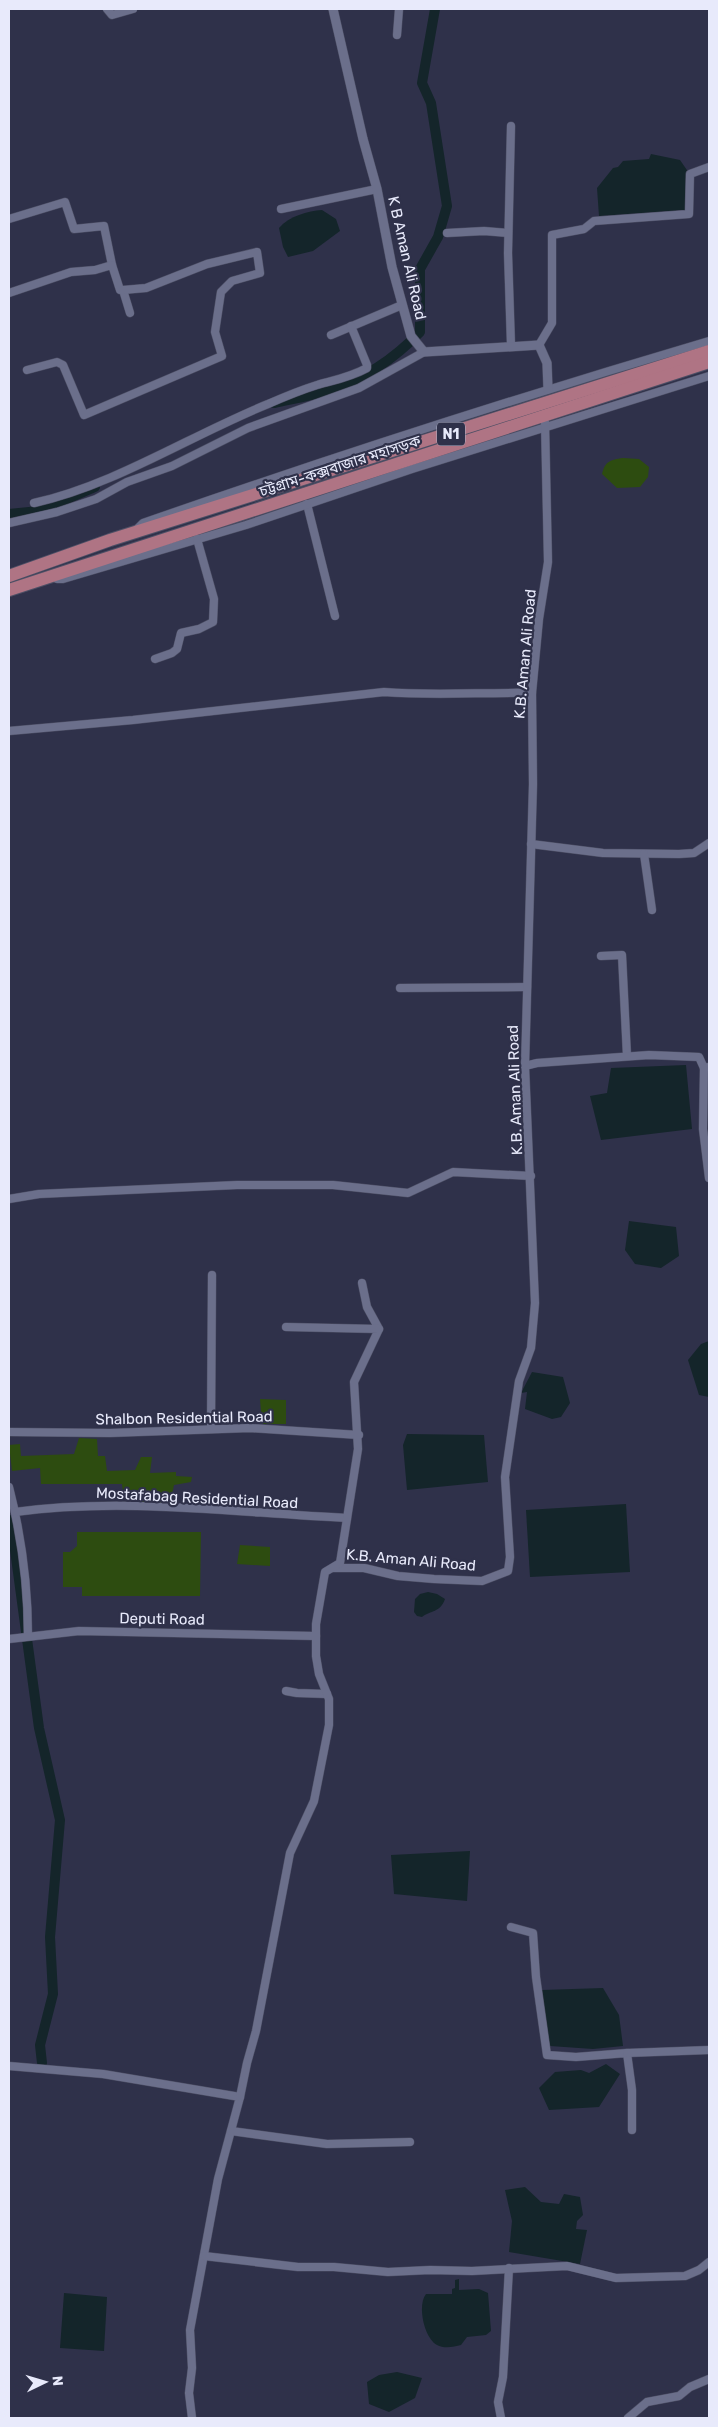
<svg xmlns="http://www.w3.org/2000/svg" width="718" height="2427" font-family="Rubik,'Noto Sans Bengali',sans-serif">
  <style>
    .green { fill: #2d4c10 }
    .water { fill: #14252a }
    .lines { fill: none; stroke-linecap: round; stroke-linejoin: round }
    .canal { stroke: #14252a; stroke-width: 10 }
    .minor-casing { stroke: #4d4f65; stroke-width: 9 }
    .tertiary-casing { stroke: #4d4f65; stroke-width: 10 }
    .trunk-casing { stroke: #4d4f65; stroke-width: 14 }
    .minor { stroke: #6b6f8b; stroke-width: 8 }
    .tertiary { stroke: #6b6f8b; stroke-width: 9 }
    .trunk { stroke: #af7484; stroke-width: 12 }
    .labels { text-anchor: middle; stroke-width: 4.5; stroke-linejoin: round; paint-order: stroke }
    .shield { fill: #2f314a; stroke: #b0b2c6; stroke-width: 1 }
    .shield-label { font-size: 14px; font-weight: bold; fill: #e8eafb }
    .street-label { font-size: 15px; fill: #e8eafb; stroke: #2f314a }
  </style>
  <rect width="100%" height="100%" fill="#2f314a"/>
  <g class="green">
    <path d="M623,458L639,459L649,467L648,477L640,487L617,488L602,474C605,461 610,460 623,458Z"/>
    <polygon points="260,1399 286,1400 286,1424 262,1424"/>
    <polygon points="79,1438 97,1439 98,1456 105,1456 107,1471 135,1470 141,1457 152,1457 150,1473 176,1472 176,1476 192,1477 191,1482 174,1485 170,1504 140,1504 137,1492 123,1493 122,1484 41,1484 40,1468 12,1471 9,1445 20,1444 21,1456 74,1454"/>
    <polygon points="77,1532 201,1532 200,1596 82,1596 82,1587 63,1587 63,1552 70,1552 77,1546"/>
    <polygon points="240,1545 270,1547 270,1566 237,1564"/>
  </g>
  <g class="water">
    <polygon points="651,154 680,160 689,173 687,210 599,216 597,188 613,168 618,167 623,161 649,159"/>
    <path d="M322,210L336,219L340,231L313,251L288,257L283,247L279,228C289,216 308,211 322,210Z"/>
    <polygon points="686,1065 692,1129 601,1140 590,1096 607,1093 611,1068"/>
    <polygon points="629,1221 676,1227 679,1256 661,1268 635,1264 625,1250"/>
    <polygon points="709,1341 709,1397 699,1395 688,1360 701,1344"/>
    <polygon points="532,1372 563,1377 570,1403 561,1417 552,1419 525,1409 527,1392 521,1393"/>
    <polygon points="407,1434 484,1435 488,1482 407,1490 403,1445"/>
    <polygon points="626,1504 630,1572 530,1577 526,1510"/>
    <path d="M428,1592L437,1594L445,1599C440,1613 431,1610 422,1617L417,1616L414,1612L415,1599L420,1594Z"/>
    <polygon points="470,1851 467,1901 394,1894 391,1855"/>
    <polygon points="603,1988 619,2015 623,2046 593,2049 550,2046 545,2027 542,1990"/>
    <polygon points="606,2064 620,2074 599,2107 549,2110 539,2088 555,2072 581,2070 589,2073"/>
    <polygon points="525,2187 541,2202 559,2204 564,2194 580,2197 583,2215 577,2221 576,2229 587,2230 580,2264 509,2252 512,2221 505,2190"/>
    <path d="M459,2279V2290L479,2289L488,2293L491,2331L486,2335L467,2337L461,2345C454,2347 444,2349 437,2345C424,2338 417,2305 426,2294H452V2289L455,2288V2280Z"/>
    <polygon points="64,2293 107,2297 104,2351 60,2348"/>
    <polygon points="397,2372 422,2378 415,2398 389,2412 369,2404 367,2382 379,2375"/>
  </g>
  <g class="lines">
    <g class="canal">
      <path d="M274,403C292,399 312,396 330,390C364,379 395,358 420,332V269L438,237L447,206L431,103L422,83L435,9"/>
      <polyline points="9,514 39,511 95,487"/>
      <polyline points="9,1520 15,1550 39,1728 60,1820 50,1937 53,1994 40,2045 42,2063"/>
    </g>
    <defs>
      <g id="minor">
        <polyline points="107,9 112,15 133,9"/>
        <polyline points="397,35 399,9"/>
        <polyline points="281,209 377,189"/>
        <polyline points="9,219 65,202 74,229 104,226 112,265"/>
        <polyline points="447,233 484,231 508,233"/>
        <polyline points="9,293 71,272 95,270 112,265 120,290 123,290 130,313"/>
        <polyline points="331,335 402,305"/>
        <polyline points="511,345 508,253 511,126"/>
        <polyline points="539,345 552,323 552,235 584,229 594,221 689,214 690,174 709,167"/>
        <polyline points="27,370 57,362 63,365 84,415 222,356 215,332 221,292 232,281 260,273 257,252 207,264 146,288 123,290"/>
        <path d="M34,503C115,485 191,435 268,404C284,397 301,390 317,385C335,380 351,377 367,368V365L351,326"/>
        <polyline points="307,504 335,616"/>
        <polyline points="9,523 57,512 96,499 127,482 172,466 248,428 359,388 424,352"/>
        <path d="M135,531L143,523C330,458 519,397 709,341"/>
        <polyline points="55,575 57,579 63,579 246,525 412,469 709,376"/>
        <polyline points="155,659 172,653 177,649 181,633 199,629 213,622 214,599 197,539"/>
        <path d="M9,731L133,720L384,692C434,696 483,692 532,693"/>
        <polyline points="531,844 603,853 679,854 694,853 709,843"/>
        <polyline points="644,854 652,910"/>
        <polyline points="601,956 622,955 627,1056"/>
        <polyline points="400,988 527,987"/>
        <polyline points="525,1066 537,1063 649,1055 699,1057 704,1068 709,1067"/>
        <polyline points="704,1068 703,1129 709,1178"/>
        <polyline points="9,1199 39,1194 237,1185 333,1185 408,1193 453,1172 531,1176"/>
        <polyline points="362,1283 367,1307 379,1329"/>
        <polyline points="211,1429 212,1275"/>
        <polyline points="9,1432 110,1433 250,1428 359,1435"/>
        <path d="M9,1487C22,1538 28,1583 28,1636"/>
        <path d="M15,1512C124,1497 237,1513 347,1518"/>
        <polyline points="333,1568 364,1568 398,1576 434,1579 482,1581 508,1571 510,1557 505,1477 519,1381 531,1348 535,1303 525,1066 533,784 532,693 539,619 548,562 545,422"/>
        <polyline points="9,1639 79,1631 316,1636"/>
        <polyline points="286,1691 297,1693 327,1694"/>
        <polyline points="511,1927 533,1933 536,1977 547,2055 576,2057 627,2053 632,2090 632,2130"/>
        <polyline points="627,2053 709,2050"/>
        <polyline points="9,2066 103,2074 240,2097 218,2179 190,2330 192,2368 189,2393 192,2418"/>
        <polyline points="240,2097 247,2063 256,2031 290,1853 314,1801 329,1725 329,1699 319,1674 316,1656 316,1624 325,1572 340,1563 358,1449 354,1382 379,1329 286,1327"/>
        <polyline points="231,2131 327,2144 410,2142"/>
        <polyline points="204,2256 298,2267 334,2267 388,2272 430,2270 472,2271 567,2266 616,2278 685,2276 699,2270 709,2262"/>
        <polyline points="501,2418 498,2402 503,2377 509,2268"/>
        <polyline points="628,2418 647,2402 679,2396 690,2387 709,2379"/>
      </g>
      <polyline id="tertiary" points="333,9 363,139 377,189 392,267 411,336 424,352 539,345 547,363 548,389"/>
      <g id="trunk">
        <polyline points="9,576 110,540 709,351"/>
        <polyline points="9,590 709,362"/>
      </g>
    </defs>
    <use href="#minor" class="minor-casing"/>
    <use href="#tertiary" class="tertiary-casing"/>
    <use href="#trunk" class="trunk-casing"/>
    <use href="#minor" class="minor"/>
    <use href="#tertiary" class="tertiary"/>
    <use href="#trunk" class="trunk"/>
  </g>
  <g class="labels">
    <rect class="shield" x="437" y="422.5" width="28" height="23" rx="4"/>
    <g class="shield-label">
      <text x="451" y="439">N1</text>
    </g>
    <g class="street-label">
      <text transform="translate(407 258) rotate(77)" y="5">K B Aman Ali Road</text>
      <text transform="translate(340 466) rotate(-18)" y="5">চট্টগ্রাম-কক্সবাজার মহাসড়ক</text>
      <text transform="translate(525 654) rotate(-85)" y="5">K.B. Aman Ali Road</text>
      <text transform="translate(515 1090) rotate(-92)" y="5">K.B. Aman Ali Road</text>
      <text transform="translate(184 1418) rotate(-1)" y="5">Shalbon Residential Road</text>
      <text transform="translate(197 1498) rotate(3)" y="5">Mostafabag Residential Road</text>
      <text transform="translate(411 1560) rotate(5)" y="5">K.B. Aman Ali Road</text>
      <text transform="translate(162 1619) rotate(1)" y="5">Deputi Road</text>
    </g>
  </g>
  <rect width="718" height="2427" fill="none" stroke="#e8eafb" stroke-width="20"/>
  <g transform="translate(45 2382) rotate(85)" stroke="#2f314a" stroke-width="4" paint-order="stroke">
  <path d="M0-4L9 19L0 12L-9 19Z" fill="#e8eafb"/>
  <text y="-8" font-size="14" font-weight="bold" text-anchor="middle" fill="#e8eafb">N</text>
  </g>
</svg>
